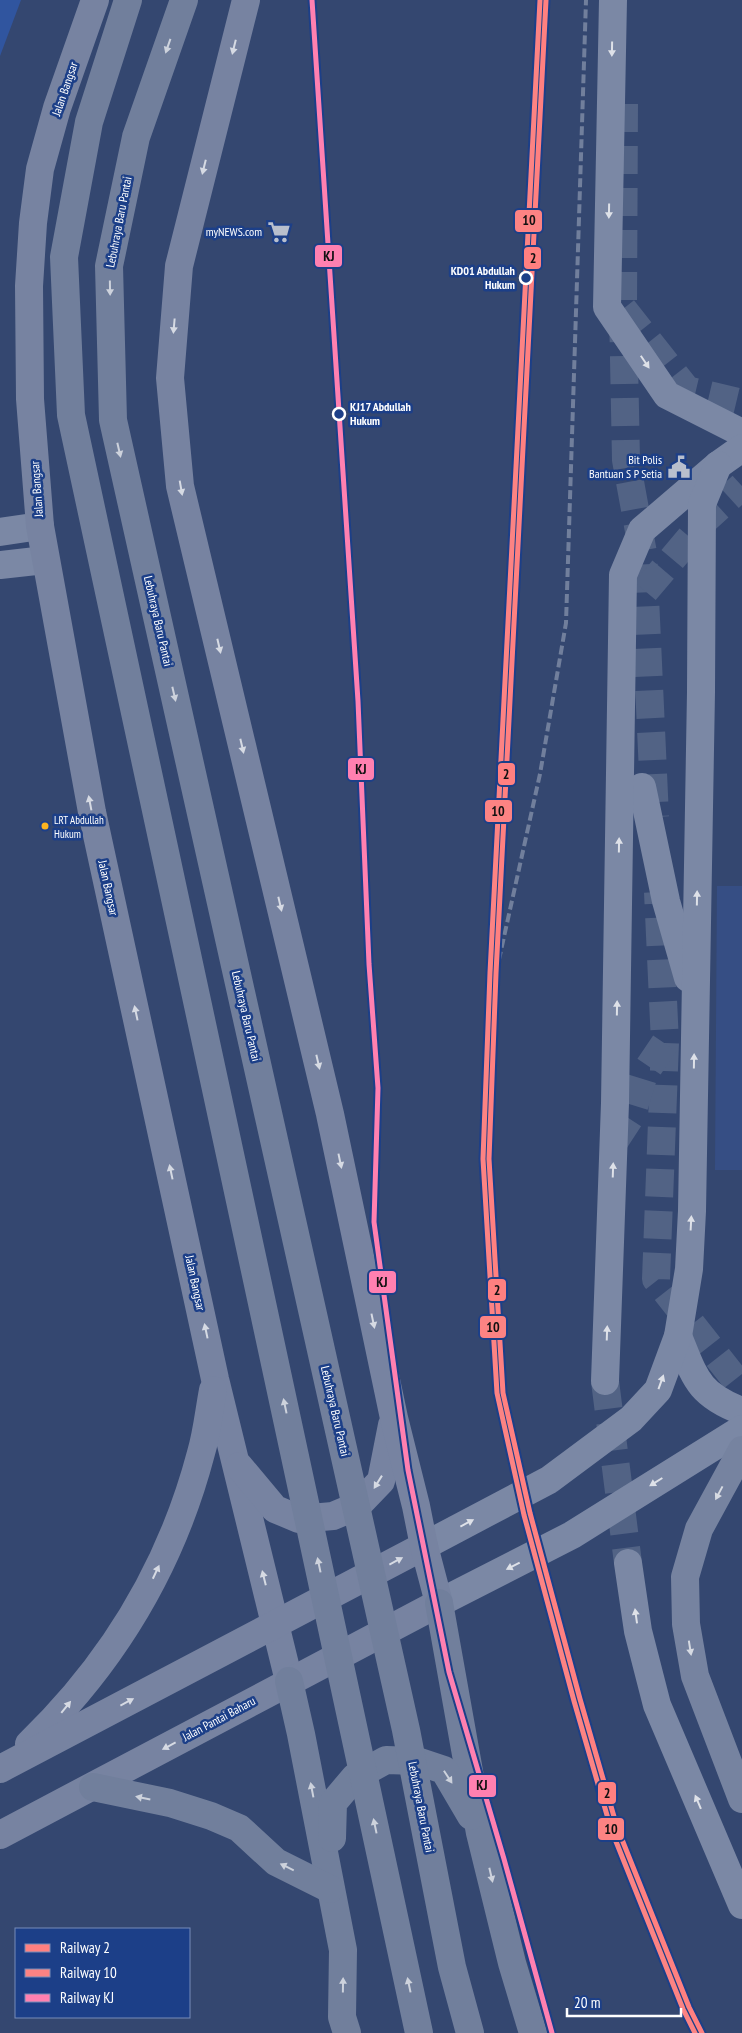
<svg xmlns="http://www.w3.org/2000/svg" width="742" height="2033" font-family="'PT Sans Narrow',sans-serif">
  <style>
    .green { fill: #30559f }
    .water { fill: #364e84 }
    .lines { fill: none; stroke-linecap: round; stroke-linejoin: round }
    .minor-tunnel { stroke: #526385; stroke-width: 28; stroke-dasharray: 28 14; stroke-linecap: butt }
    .minor { stroke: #7b88a5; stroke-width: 28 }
    .secondary { stroke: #7783a1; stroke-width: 28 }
    .trunk { stroke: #7683a0; stroke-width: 28 }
    .motorway { stroke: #717f9c; stroke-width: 28 }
    .rail { stroke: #717f9c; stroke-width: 4; stroke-dasharray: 9 4; stroke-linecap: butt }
    .motorway-bridge { stroke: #717f9c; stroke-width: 28 }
    .rail-1-casing { stroke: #1c3f88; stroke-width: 9 }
    .rail-2-casing { stroke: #1c3f88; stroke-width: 9 }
    .rail-3-casing { stroke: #1c3f88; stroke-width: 9 }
    .rail-1 { stroke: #ff8080; stroke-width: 5 }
    .rail-2 { stroke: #fc8383; stroke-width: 5 }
    .rail-3 { stroke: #ff80b0; stroke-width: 5 }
    .oneway { fill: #cdd2dc }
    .oneway2 { fill: #d6dae3 }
    .oneway3 { fill: #dee1e8 }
    .oneway4 { fill: #d6dae2 }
    .stop-dot { fill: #1c3f88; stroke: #fff; stroke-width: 2.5 }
    .bus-dot { fill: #f9b220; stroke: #1c3f88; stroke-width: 2 }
    .labels { text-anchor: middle; stroke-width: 5; stroke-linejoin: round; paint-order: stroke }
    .bus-label { font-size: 11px; fill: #fff; stroke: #1c3f88; text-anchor: start }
    .street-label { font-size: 12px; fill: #fff; stroke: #1c3f88 }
    .poi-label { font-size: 12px; fill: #fff; stroke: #1c3f88; text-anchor: end }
    .stop-label { font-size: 12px; font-weight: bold; fill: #fff; stroke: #1c3f88; text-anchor: end }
    .line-badge { stroke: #1c3f88; stroke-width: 2 }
    .pale-badge-label { font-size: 14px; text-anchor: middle; font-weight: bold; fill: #111 }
  </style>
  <rect width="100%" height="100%" fill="#344770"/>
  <polygon class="green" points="0,0 21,0 0,56"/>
  <polygon class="water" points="717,886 742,886 742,1170 715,1170"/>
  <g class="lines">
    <g class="minor-tunnel">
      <polyline points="624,104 623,309 626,460 643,553 655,817"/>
      <polyline points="623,309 687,390 742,403"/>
      <polyline points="645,591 706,519 742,486"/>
      <polyline points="665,1043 656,1279 742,1388"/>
      <polyline points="614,1142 631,1116 644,1074 665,1043 658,892"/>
      <polyline points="605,1381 628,1563"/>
    </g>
    <g class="minor">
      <polyline points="613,0 607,307 667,395 742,433"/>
      <polyline points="0,532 40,526"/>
      <polyline points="0,565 45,560"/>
      <polyline points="642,787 666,901 688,978"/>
      <path d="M678,1336C695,1377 697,1394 742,1411"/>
      <polyline points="605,1381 615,1103 623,575 642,530 718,465 742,448"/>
      <polyline points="424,1546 549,1480 631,1419 658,1390 678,1336 689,1269 692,1211 701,692 702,504 718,465"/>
      <polyline points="628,1563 638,1631 657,1705 742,1905"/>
      <polyline points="439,1603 572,1535 742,1429"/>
    </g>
    <g class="secondary">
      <polyline points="95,0 57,108 40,169 33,223 29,286 30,399 40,526 92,812 215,1379 289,1681"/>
      <polyline points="239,1466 275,1509 299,1519 333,1516 357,1506 381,1481 392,1425"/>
      <path d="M29,1744C114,1662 171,1567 201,1453C207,1433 209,1411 213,1390"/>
      <polyline points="0,1769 424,1546"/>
      <polyline points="0,1835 439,1603 424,1546 416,1506 394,1418 330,1114 180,486 170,378 179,266 246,0"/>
    </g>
    <polyline class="trunk" points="742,1450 699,1529 685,1577 686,1624 695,1676 742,1799"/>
    <g class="motorway">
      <polyline points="439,1603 480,1833 512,1963 533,2033"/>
      <polyline points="289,1681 301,1734 343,1950 342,2017 347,2033"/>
      <polyline points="93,1787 170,1803 211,1816 239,1828 276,1862 330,1889"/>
      <polyline points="332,1838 333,1803 355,1777 386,1760 417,1761 444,1770 471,1816"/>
    </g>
    <polyline class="rail" points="496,973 540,774 566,623 586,0"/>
    <g class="motorway-bridge">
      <polyline points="128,0 89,122 64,257 71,415 419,2033"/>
      <polyline points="184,0 136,137 109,266 113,420 406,1730 452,1967 470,2033"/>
    </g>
    <defs>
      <polyline id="rail-1" points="546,0 496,973 489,1159 503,1393 530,1513 580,1699 617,1827 689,2007 702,2033"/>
      <polyline id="rail-2" points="540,0 490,973 483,1159 497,1393 524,1515 574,1701 611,1829 683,2009 695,2033"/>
      <polyline id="rail-3" points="312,0 358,701 369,964 378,1088 374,1222 408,1470 449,1672 504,1859 552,2033"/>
    </defs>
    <use href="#rail-1" class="rail-1-casing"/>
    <use href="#rail-2" class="rail-2-casing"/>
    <use href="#rail-3" class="rail-3-casing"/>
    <use href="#rail-1" class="rail-1"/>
    <use href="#rail-2" class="rail-2"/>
    <use href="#rail-3" class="rail-3"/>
  </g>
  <defs><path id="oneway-solid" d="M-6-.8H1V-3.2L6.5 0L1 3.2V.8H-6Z" transform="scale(1.25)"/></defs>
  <g class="oneway">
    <use href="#oneway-solid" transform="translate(168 46) rotate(109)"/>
    <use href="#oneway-solid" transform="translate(110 288) rotate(89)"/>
    <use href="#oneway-solid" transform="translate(119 450) rotate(77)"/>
    <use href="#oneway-solid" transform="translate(174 694) rotate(77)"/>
    <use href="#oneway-solid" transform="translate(285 1406) rotate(-102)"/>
    <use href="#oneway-solid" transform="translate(319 1565) rotate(-102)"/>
    <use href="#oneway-solid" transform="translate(448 1777) rotate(57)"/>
    <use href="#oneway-solid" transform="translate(312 1790) rotate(-101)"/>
    <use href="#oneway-solid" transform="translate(143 1798) rotate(-168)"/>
    <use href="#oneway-solid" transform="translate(375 1826) rotate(-102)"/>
    <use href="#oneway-solid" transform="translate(287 1867) rotate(-154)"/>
    <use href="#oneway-solid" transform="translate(491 1875) rotate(77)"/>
    <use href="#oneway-solid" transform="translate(343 1985) rotate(-89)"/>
    <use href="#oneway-solid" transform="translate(409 1985) rotate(-102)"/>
  </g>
  <g class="oneway2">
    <use href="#oneway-solid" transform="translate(234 47) rotate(104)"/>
    <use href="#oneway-solid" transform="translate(204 167) rotate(104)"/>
    <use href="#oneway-solid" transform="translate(174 326) rotate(95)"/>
    <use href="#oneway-solid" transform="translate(181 488) rotate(80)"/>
    <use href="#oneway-solid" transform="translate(219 646) rotate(77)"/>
    <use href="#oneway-solid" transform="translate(242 746) rotate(77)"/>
    <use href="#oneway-solid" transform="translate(90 803) rotate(-101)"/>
    <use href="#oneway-solid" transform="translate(280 904) rotate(77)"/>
    <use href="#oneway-solid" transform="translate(136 1013) rotate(-102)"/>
    <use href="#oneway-solid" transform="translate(318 1062) rotate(77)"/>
    <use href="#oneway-solid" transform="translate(340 1161) rotate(78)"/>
    <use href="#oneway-solid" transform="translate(171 1172) rotate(-102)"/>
    <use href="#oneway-solid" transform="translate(373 1321) rotate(78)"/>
    <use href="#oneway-solid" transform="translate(206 1331) rotate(-102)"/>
    <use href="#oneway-solid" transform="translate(378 1482) rotate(122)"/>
    <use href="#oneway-solid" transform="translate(396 1561) rotate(-28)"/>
    <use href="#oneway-solid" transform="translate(156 1572) rotate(-65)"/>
    <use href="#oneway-solid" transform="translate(264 1578) rotate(-104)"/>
    <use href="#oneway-solid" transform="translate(127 1702) rotate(-28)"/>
    <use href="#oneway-solid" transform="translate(66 1707) rotate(-51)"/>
    <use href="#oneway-solid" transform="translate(169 1746) rotate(152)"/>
  </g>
  <g class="oneway3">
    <use href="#oneway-solid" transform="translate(612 49) rotate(91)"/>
    <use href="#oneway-solid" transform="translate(609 211) rotate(91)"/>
    <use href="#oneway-solid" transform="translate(645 362) rotate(56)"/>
    <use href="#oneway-solid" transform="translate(619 845) rotate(-89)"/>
    <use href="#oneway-solid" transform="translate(697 898) rotate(-89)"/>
    <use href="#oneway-solid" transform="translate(617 1008) rotate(-89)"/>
    <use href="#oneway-solid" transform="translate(694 1061) rotate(-89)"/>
    <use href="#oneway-solid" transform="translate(613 1170) rotate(-88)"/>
    <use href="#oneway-solid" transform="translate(691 1223) rotate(-87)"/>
    <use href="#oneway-solid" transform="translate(607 1333) rotate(-88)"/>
    <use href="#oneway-solid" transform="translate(661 1382) rotate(-70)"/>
    <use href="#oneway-solid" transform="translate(656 1482) rotate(148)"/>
    <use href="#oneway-solid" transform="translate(467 1523) rotate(-28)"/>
    <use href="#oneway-solid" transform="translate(513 1566) rotate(153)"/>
    <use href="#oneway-solid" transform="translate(636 1616) rotate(-98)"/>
    <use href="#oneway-solid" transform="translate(698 1802) rotate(-113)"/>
  </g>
  <g class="oneway4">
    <use href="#oneway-solid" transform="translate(719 1493) rotate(118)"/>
    <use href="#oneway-solid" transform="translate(690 1648) rotate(81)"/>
  </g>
  <defs>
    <symbol id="supermarket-bare" viewBox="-9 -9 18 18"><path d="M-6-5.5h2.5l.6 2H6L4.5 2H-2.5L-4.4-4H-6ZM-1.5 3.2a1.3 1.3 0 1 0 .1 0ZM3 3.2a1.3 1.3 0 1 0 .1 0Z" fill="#b8bfcd" stroke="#1c3f88" stroke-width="2.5" paint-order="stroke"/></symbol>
    <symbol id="civic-bare" viewBox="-9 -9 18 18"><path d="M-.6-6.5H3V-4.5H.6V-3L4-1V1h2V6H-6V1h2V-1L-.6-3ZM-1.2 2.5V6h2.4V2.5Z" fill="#b8bfcd" stroke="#1c3f88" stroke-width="2.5" paint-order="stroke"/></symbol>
  </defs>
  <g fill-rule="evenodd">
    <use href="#supermarket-bare" x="263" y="216" width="32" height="32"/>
    <use href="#civic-bare" x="663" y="451" width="32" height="32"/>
  </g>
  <g class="stop-dot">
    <circle cx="526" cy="278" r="6"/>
    <circle cx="339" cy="414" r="6"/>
  </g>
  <circle class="bus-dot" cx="45" cy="826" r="4.5"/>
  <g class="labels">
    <g class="bus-label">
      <text x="54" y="824">LRT Abdullah<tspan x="54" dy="14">Hukum</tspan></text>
    </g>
    <g class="street-label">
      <text transform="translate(65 89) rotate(-71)" y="4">Jalan Bangsar</text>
      <text transform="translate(119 222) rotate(-79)" y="4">Lebuhraya Baru Pantai</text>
      <text transform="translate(37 489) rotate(-94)" y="4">Jalan Bangsar</text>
      <text transform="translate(158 621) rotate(77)" y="4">Lebuhraya Baru Pantai</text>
      <text transform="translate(108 888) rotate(78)" y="4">Jalan Bangsar</text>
      <text transform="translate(246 1016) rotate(77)" y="4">Lebuhraya Baru Pantai</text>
      <text transform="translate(195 1283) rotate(78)" y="4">Jalan Bangsar</text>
      <text transform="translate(335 1411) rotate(77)" y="4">Lebuhraya Baru Pantai</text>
      <text transform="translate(219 1719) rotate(-28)" y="4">Jalan Pantai Baharu</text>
      <text transform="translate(421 1807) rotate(79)" y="4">Lebuhraya Baru Pantai</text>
    </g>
    <g class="poi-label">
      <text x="262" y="236">myNEWS.com</text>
      <text x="662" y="464">Bit Polis<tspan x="662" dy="14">Bantuan S P Setia</tspan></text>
    </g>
    <g class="stop-label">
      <text x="515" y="275">KD01 Abdullah<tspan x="515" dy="14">Hukum</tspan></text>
      <text x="350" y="411" text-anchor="start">KJ17 Abdullah<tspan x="350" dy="14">Hukum</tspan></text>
    </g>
  </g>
  <g class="line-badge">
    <rect x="514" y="209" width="29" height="24" rx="5" fill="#fc8383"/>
    <rect x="314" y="244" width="29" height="24" rx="5" fill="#ff80b0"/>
    <rect x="523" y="246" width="19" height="24" rx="5" fill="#ff8080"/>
    <rect x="347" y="757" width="28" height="24" rx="5" fill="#ff80b0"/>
    <rect x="497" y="762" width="19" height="24" rx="5" fill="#ff8080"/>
    <rect x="484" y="799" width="29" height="24" rx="5" fill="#fc8383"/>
    <rect x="368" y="1270" width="29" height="24" rx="5" fill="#ff80b0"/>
    <rect x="487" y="1278" width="20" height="24" rx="5" fill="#ff8080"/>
    <rect x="479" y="1315" width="28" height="24" rx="5" fill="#fc8383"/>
    <rect x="468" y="1774" width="29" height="24" rx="5" fill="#ff80b0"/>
    <rect x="597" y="1781" width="20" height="24" rx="5" fill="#ff8080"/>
    <rect x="597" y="1817" width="28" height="24" rx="5" fill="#fc8383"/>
  </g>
  <g class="pale-badge-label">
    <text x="529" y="225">10</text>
    <text x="329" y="261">KJ</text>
    <text x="533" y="263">2</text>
    <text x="361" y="774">KJ</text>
    <text x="506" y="779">2</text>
    <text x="498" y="816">10</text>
    <text x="382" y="1287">KJ</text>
    <text x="497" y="1295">2</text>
    <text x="493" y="1332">10</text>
    <text x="482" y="1790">KJ</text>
    <text x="607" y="1798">2</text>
    <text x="611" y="1834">10</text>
  </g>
  <rect x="15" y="1928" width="175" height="90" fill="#1c3f88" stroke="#778cb8"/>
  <rect x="25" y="1944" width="25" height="8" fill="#ff8080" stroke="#778cb8"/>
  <text x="60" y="1953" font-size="15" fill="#ffffff">Railway 2</text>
  <rect x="25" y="1969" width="25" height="8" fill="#fc8383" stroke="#778cb8"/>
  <text x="60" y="1978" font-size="15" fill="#ffffff">Railway 10</text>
  <rect x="25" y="1994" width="25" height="8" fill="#ff80b0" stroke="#778cb8"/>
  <text x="60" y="2003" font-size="15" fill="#ffffff">Railway KJ</text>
  <path d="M567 2008v8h114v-8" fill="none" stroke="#ffffff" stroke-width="2.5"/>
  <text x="574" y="2008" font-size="15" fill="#ffffff" stroke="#1c3f88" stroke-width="4" paint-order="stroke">20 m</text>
</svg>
